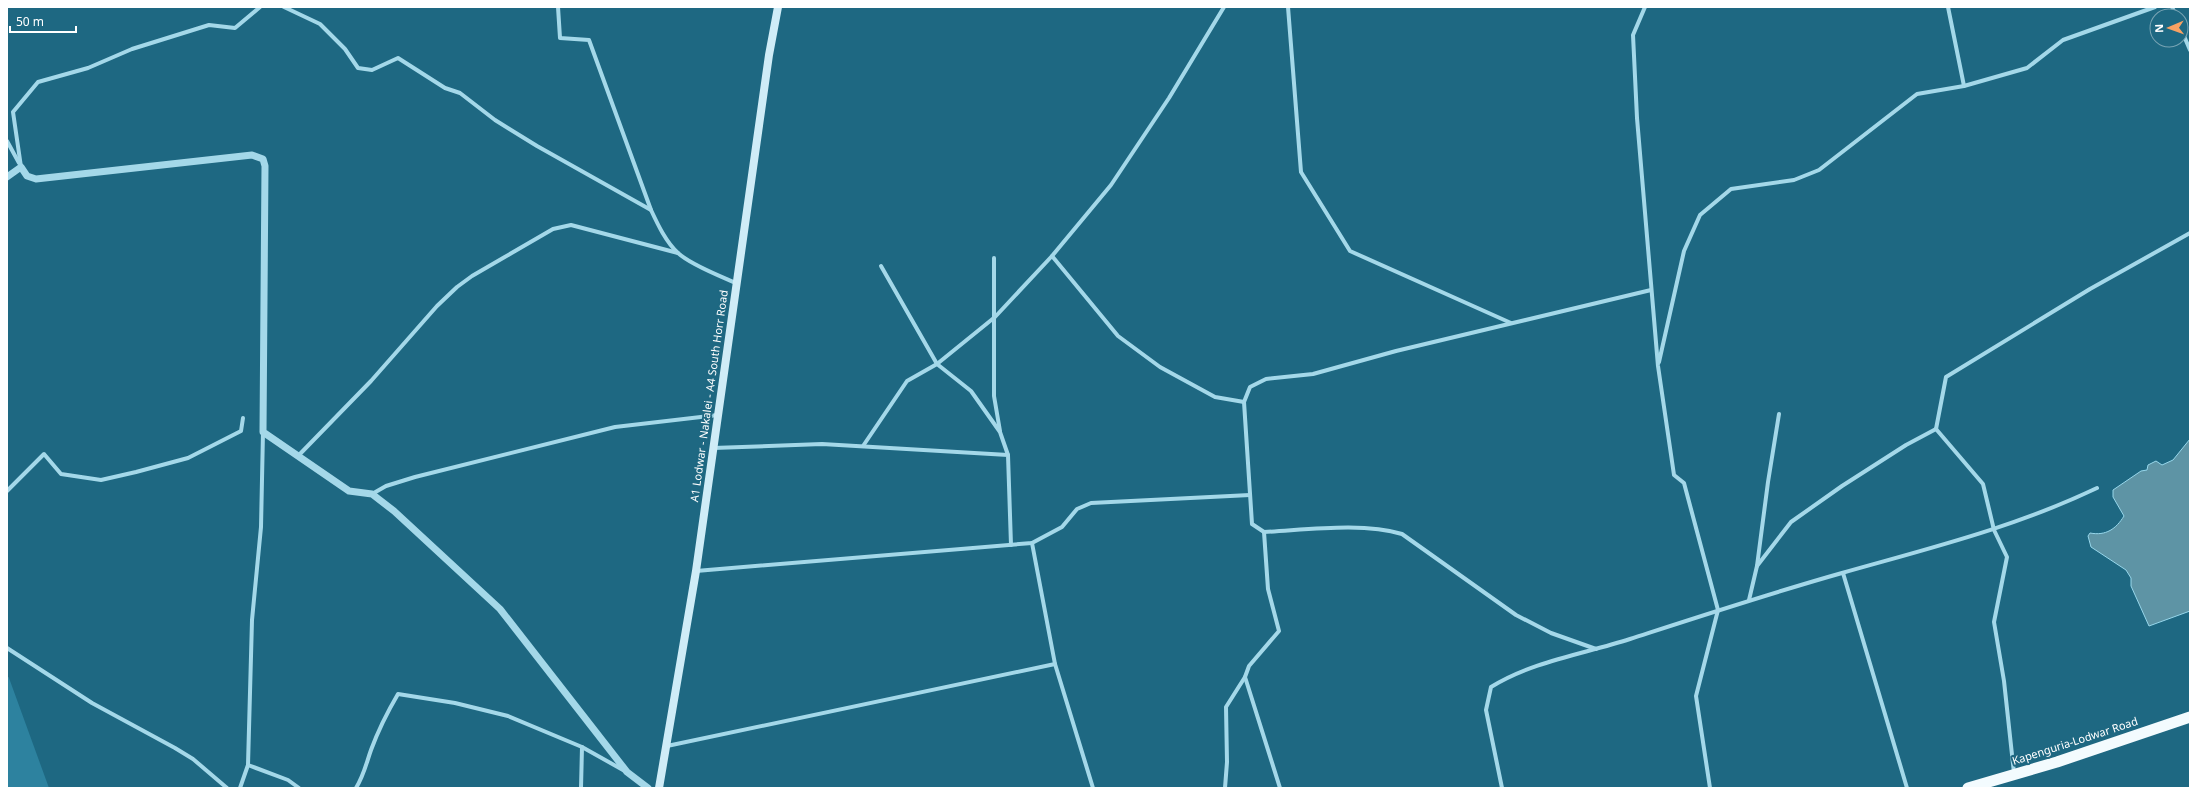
<svg xmlns="http://www.w3.org/2000/svg" width="2197" height="795" font-family="'Noto Sans',sans-serif">
  <style>
    .green { fill: #2d829f }
    .water { fill: #5e94a5; stroke: #97d7eb }
    .lines { fill: none; stroke-linecap: round; stroke-linejoin: round }
    .minor { stroke: #a4d8e9; stroke-width: 4 }
    .tertiary { stroke: #a4d8e9; stroke-width: 7 }
    .secondary { stroke: #cfecf7; stroke-width: 8 }
    .trunk { stroke: #f3fbfe; stroke-width: 11 }
    .labels { text-anchor: middle; stroke-width: 4; stroke-linejoin: round; paint-order: stroke }
    .street-label { font-size: 11px; fill: #fff; stroke: #1e6882 }
  </style>
  <rect width="100%" height="100%" fill="#1e6882"/>
  <polygon class="green" points="9,677 9,678 49,788 7,788 7,678"/>
  <path class="water" d="M2190,439V611L2149,626L2131,586V578L2126,570L2091,547L2088,536L2090,533C2106,536 2116,529 2124,516L2113,497V490L2141,471L2147,470L2148,465L2156,461L2162,465L2173,460Z"/>
  <g class="lines">
    <g class="minor">
      <polyline points="284,7 320,24 345,49 358,68 372,70 398,58 445,88 460,93 495,120 537,146 651,210"/>
      <path d="M558,7L560,38L589,40L651,210C658,225 666,242 678,253C691,265 720,276 736,283"/>
      <polyline points="1288,7 1301,172 1350,251 1511,323"/>
      <polyline points="1645,7 1633,35 1637,118 1658,366 1674,475 1684,483 1718,610 1696,696 1710,788"/>
      <polyline points="1948,7 1964,86"/>
      <polyline points="2172,7 2176,16"/>
      <polyline points="2181,29 2190,50"/>
      <polyline points="7,141 19,163"/>
      <polyline points="21,167 13,112 38,82 88,68 132,49 209,25 235,28 260,7"/>
      <polyline points="1052,256 1118,336 1160,367 1215,397 1244,402"/>
      <polyline points="994,258 994,396 1000,431"/>
      <polyline points="881,266 937,364 971,391 1000,432 1008,455"/>
      <polyline points="1659,362 1684,251 1700,215 1731,189 1794,180 1819,170 1917,94 1964,86 2027,68 2063,40 2155,7"/>
      <polyline points="1936,429 1983,484 1994,530 2007,557 1994,622 2004,681 2014,773"/>
      <polyline points="1936,429 1946,377 2090,289 2190,233"/>
      <polyline points="863,446 907,381 937,364 995,317 1052,256 1111,185 1169,98 1224,7"/>
      <polyline points="713,448 822,444 1008,455 1011,545"/>
      <polyline points="298,456 371,381 437,306 457,287 472,276 553,229 571,225 678,253"/>
      <polyline points="7,491 44,454 61,474 101,480 136,472 188,458 241,431 243,418"/>
      <polyline points="372,494 386,486 415,477 615,427 718,415"/>
      <path d="M1264,532C1305,530 1363,522 1402,534L1516,615L1551,633L1596,649"/>
      <polyline points="1757,566 1791,522 1842,486 1906,445 1936,429"/>
      <polyline points="696,571 1032,543 1062,527 1077,509 1091,503 1250,495"/>
      <polyline points="1843,573 1907,788"/>
      <polyline points="1749,600 1757,566 1768,482 1779,414"/>
      <polyline points="7,648 92,703 175,748 193,759 227,788"/>
      <polyline points="1055,664 1093,788"/>
      <polyline points="667,746 1055,664 1032,543"/>
      <polyline points="248,765 288,780 299,788"/>
      <polyline points="240,788 248,765 252,620 261,527 263,432"/>
      <path d="M356,788C364,775 366,764 371,750C378,731 388,711 398,694L455,703L508,716L582,747L623,770"/>
      <polyline points="581,788 582,747"/>
      <polyline points="1225,788 1227,762 1226,707 1245,677"/>
      <polyline points="1280,788 1245,677 1249,666 1279,631 1268,589 1264,532 1252,524 1244,402 1250,387 1266,379 1313,374 1396,351 1651,290"/>
      <path d="M1502,788L1486,710L1491,687C1533,661 1584,654 1630,639C1701,616 1771,593 1842,573C1930,548 2013,528 2097,488"/>
    </g>
    <polyline class="tertiary" points="7,177 21,167 27,176 36,179 252,155 263,159 265,166 263,432 349,491 372,494 394,511 500,609 627,772 648,788"/>
    <polyline class="secondary" points="659,788 696,571 769,55 778,7"/>
    <polyline class="trunk" points="1968,788 2057,762 2190,717"/>
  </g>
  <g class="labels">
    <g class="street-label">
      <text transform="translate(709 396) rotate(-82)" y="4">A1 Lodwar - Nakalei - A4 South Horr Road</text>
      <text transform="translate(2075 741) rotate(-18)" y="4">Kapenguria-Lodwar Road</text>
    </g>
  </g>
  <rect width="2197" height="795" fill="none" stroke="#ffffff" stroke-width="16"/>
  <g transform="translate(2169 28) rotate(268)"><circle r="19" fill="#1e6882" stroke="#78a4b4"/>
  <path d="M0-3L7 15L0 10L-7 15Z" fill="#f8a163"/>
  <text y="-6" font-size="11" font-weight="bold" text-anchor="middle" fill="#ffffff">N</text>
  </g>
  <path d="M10 26v6h66v-6" fill="none" stroke="#ffffff" stroke-width="2"/>
  <text x="16" y="26" font-size="12" fill="#ffffff" stroke="#1e6882" stroke-width="3" paint-order="stroke">50 m</text>
</svg>
